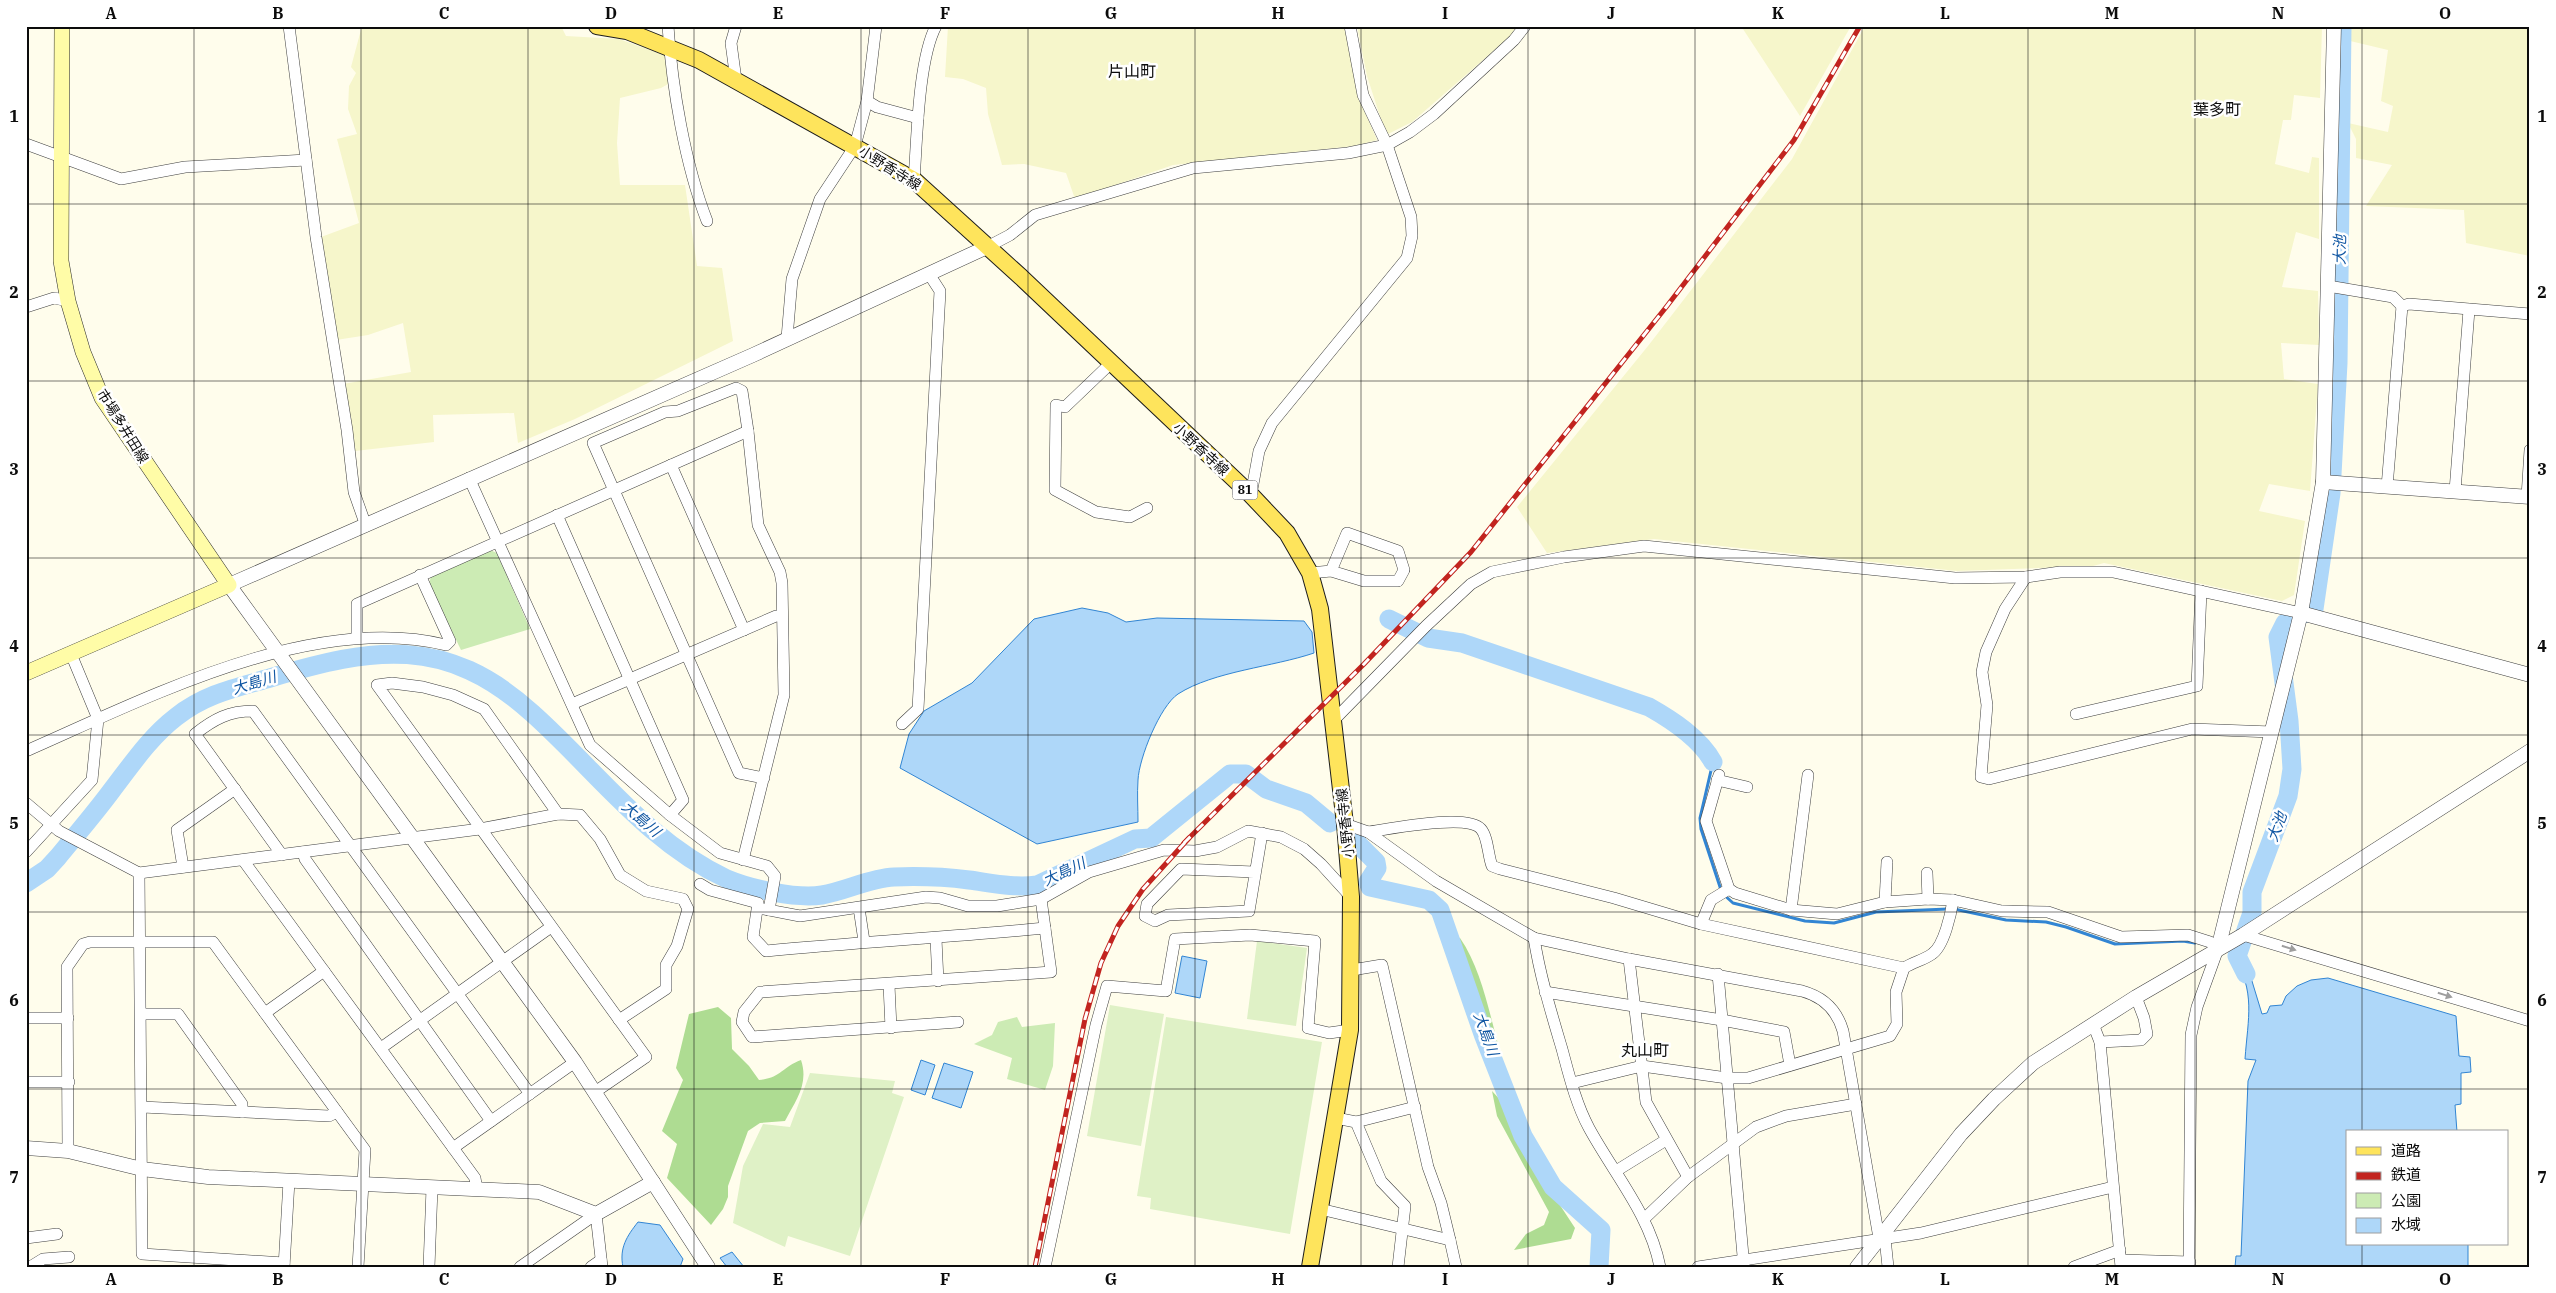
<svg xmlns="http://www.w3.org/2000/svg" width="2556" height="1293" font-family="'IBM Plex Serif','Noto Sans JP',serif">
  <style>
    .farmland { fill: #f6f6cb }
    .green { fill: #ccebb4 }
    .forest { fill: #aedc92 }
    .pitch { fill: #dff1c6 }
    .water { fill: #aed7f9; stroke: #3285d3 }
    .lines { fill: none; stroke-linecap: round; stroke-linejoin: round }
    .stream { stroke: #3285d3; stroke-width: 3 }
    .river { stroke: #aed7f9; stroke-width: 19 }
    .minor-casing { stroke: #3f3f3f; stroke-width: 12 }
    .tertiary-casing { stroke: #3f3f3f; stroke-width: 15 }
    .secondary-casing { stroke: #2e2e2e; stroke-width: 16 }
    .primary-casing { stroke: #1d1d1d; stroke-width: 18 }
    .minor { stroke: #fff; stroke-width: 11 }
    .tertiary { stroke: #fff; stroke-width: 14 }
    .secondary { stroke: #fffca7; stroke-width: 15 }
    .primary { stroke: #fee45c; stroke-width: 16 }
    .rail-casing { stroke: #c2241f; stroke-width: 5 }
    .rail { stroke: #fff; stroke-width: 3; stroke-dasharray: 9; stroke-linecap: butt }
    .oneway { fill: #9e9e9e }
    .grid { fill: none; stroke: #0c0c0c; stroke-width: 1; stroke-opacity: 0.55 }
    .labels { text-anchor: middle; stroke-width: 5; stroke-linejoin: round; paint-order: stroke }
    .shield { fill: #fff; stroke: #555; stroke-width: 1 }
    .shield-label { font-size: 12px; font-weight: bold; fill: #0c0c0c }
    .street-label { font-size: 14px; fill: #0c0c0c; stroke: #fff }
    .water-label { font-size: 15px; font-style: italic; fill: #1157a3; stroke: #fff }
    .quarter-label { font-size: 16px; fill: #0c0c0c; stroke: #fff }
    .neatline { fill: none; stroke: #0c0c0c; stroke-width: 2 }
    .grid-label { font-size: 16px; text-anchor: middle; font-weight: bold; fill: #0c0c0c }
  </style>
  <rect width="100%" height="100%" fill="#fffdec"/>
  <g class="farmland">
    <polygon points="362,26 561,26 566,36 619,39 667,56 670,83 661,88 620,98 617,143 620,185 685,185 697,266 722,268 733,341 575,419 518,443 514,413 433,415 434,442 355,451 343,384 411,372 403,323 368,335 336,340 321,237 359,223 337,139 357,134 348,109 349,86 356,73 351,67"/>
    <polygon points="948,26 1344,26 1364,110 1377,140 1354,146 1173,165 1075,199 1066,173 1024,164 1002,165 988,114 986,88 963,79 945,77"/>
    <polygon points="1357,26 1522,26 1412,122 1386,135 1367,76"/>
    <polygon points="1741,26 1851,26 1800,116"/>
    <polygon points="1865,26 2322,26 2320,98 2294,95 2291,120 2283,120 2275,164 2309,173 2312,157 2319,158 2319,239 2296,232 2282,287 2318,291 2319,345 2281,343 2284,379 2318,384 2310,491 2269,484 2259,511 2305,521 2294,595 2282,601 2104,563 2093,566 1957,571 1654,539 1547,553 1517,507 1648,346 1792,159"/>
    <polygon points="2347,26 2530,26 2530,256 2466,243 2464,210 2366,206 2392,165 2356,158 2356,139 2348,123 2388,132 2393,106 2381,101 2388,50 2346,40"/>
  </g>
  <g class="green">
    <polygon points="490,550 497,553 530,629 461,650 429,584 431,576"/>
    <polygon points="1017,1017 1022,1027 1055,1023 1053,1066 1045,1090 1007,1079 1012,1058 974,1044 992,1035 998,1022"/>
  </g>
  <g class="forest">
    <path d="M1453,936L1460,938C1482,970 1489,1013 1500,1051L1483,1019Z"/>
    <path d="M718,1007L731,1018L732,1049L749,1066L759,1080C781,1078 782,1067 801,1060C809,1084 796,1100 785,1121L760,1123L748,1131L728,1186V1197L723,1209L711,1225L667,1178L677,1144L662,1131L683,1080L676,1068L689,1014Z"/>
    <polygon points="1492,1091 1504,1104 1523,1149 1575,1228 1571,1239 1514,1250 1526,1234 1544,1225 1549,1212 1497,1116"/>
  </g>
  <g class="pitch">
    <polygon points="1257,941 1307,948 1296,1026 1247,1019"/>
    <polygon points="1110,1005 1164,1014 1141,1146 1087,1136"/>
    <polygon points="1166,1017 1322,1042 1290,1234 1150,1209 1151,1198 1137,1196"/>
    <polygon points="810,1073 895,1081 892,1093 904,1097 850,1256 788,1236 785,1247 733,1223 743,1166 763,1124 790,1127"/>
  </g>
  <g class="water">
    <path d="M1082,608L1108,613L1126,622L1157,618L1304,621L1312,632L1314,653C1273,667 1214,671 1178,694C1160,706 1139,758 1138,780C1137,794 1138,808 1138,822L1037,844L900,768L909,734L924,711L972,683L1034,619Z"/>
    <path d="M2237,950L2248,968L2262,1014L2267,1013L2270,1006L2282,1005L2286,996L2297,986L2311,980L2328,978L2456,1016L2459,1056L2470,1057L2471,1072L2461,1073V1104L2455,1105L2457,1132H2347V1244H2468V1267H2235L2236,1256H2241L2248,1081L2256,1060L2245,1059C2248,1017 2256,992 2233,955Z"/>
    <polygon points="1182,956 1207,961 1200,998 1175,993"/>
    <polygon points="921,1060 935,1065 925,1095 911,1090"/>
    <polygon points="944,1063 973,1072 961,1108 932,1098"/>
    <path d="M638,1222L660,1225L683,1259L680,1267H623C619,1248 627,1236 638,1222Z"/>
    <polygon points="732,1252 744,1267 727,1267 720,1258"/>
  </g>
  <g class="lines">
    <g class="stream">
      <polyline points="1713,762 1700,818 1701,829 1722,893 1733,903 1805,921 1834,923 1876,912 1948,909"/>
      <polyline points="1954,909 2006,920 2046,922 2066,927 2115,944 2183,941 2195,943"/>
    </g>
    <g class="river">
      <path d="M1389,619L1428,638L1462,643L1649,707C1672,720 1700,738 1713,762"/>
      <polyline points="1352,838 1376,862 1377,868 1368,882 1370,887 1429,900 1440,910 1483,1034 1523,1136 1553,1187 1601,1230 1599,1267"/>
      <path d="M26,883L47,869L58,857C76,835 95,813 112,790C132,764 150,737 176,717C205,694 235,688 270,678C373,647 446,635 532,713C596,770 647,842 727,879C751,889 796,899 822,895C846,891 870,878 894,877C919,876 945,877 969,880C992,883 1014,888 1037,885L1135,839L1151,838L1224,779L1230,774H1246L1266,789L1306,803L1330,823"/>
      <polyline points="2246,974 2237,956 2252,913 2252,892 2288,796 2292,769 2289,721 2278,637 2285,623 2314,609 2331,493 2338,363 2342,26"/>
    </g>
    <defs>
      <g id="minor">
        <polyline points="289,26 316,237 347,430 354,492 366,526"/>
        <path d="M668,26C672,88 685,164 707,221"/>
        <polyline points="736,26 731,43 736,80"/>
        <polyline points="867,101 877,107 918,118"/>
        <polyline points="26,144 121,179 185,167 306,160"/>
        <path d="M914,180C917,141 918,60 936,26"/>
        <polyline points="987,247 1010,235 1035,215 1193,168 1348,153 1387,145 1410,132 1434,114 1514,40 1525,26"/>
        <polyline points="2328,286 2393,297 2402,306"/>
        <polyline points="26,307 54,298 68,301"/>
        <polyline points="787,338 792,279 820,199 855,146 867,101 876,26"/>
        <polyline points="1110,364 1065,407 1056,405 1055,490 1096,512 1130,517 1147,508"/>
        <polyline points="671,465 744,630"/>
        <polyline points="469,478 590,745 670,815 720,853 767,866 775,876 769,910"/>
        <polyline points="2387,487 2402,306 2409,304 2530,314"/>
        <polyline points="2455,491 2469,310"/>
        <polyline points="1251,495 1259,451 1272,423 1407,258 1412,236 1411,217 1387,145 1363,95 1350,26"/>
        <polyline points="2527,497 2530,450"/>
        <polyline points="557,515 683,800 670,815"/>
        <polyline points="1310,573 1331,571 1364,581 1398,581 1404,570 1398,551 1347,533 1331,571"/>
        <polyline points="2026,577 2005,609 1986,652 1982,672 1987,705 1981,777 1989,779 2192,729 2272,732"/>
        <polyline points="357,638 357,604 748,431"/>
        <polyline points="572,704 776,616 782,616"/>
        <polyline points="2076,714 2197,686 2201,591"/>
        <polyline points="1333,721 1426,626 1471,584 1492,572 1564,557 1644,546 1955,578 2026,577 2060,572 2113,572 2301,613"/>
        <polyline points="902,724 918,709 940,291 929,274"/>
        <path d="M26,751C147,698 312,612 446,645L450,641L420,575"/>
        <polyline points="1719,775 1706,821 1729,889 1735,893 1791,910 1837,914 1885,902 1928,899 1953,900 2002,911 2048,912 2121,937 2188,935 2210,942 2218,949 2197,1007 2191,1035 2189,1267"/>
        <polyline points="1717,780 1747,787"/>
        <polyline points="26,803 59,831 139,873 480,829 558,814 580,815 600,839 620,875 646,891 683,899 688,909 677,946 666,965 666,989 619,1020"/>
        <polyline points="558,814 484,709 453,695 423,687 392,683 377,685 646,1057 595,1092"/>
        <path d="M1345,824L1368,832L1436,881L1534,938L1629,959L1802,991C1824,997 1837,1010 1843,1031L1879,1238"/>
        <path d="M1368,832C1390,829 1467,813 1481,829C1488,837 1488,856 1492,866L1500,869L1614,898L1701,924L1904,968"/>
        <polyline points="26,852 92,780 98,719 71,654"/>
        <polyline points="303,852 305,859 491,1121"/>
        <path d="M282,855L195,734C214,719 229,711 253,711L530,1094"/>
        <polyline points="243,860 475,1178 477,1190"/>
        <polyline points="743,860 784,695 782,583 780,572 758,525 748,431 742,391 736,388 678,411 665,412 593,443 739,773 764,778"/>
        <polyline points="183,867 177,830 235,789"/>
        <polyline points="1254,872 1181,869 1147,904 1145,916 1155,921 1168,915 1249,911 1262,833"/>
        <polyline points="139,873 142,1254 284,1263"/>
        <polyline points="1927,873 1928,899"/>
        <path d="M700,884L710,890L758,903L753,937L766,951C859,942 952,937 1045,928"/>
        <polyline points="1885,902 1887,862"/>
        <polyline points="758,908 800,916 926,897 940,898 968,906 997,906 1041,899 1089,872 1164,850 1195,851 1217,847 1248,831 1281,837 1304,849 1321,864 1351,897"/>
        <polyline points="859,908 864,941"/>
        <polyline points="1791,910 1808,775"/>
        <polyline points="1701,924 1711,900 1729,889"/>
        <polyline points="2243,935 2530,1021"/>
        <path d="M1534,938C1540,976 1551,1012 1562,1049C1569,1075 1576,1104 1589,1128C1614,1174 1650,1215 1660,1267"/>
        <polyline points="936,939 938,981"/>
        <polyline points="1629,959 1646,1102 1688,1177"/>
        <polyline points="1352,970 1382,965 1428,1167 1441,1203 1450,1240"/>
        <polyline points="1718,974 1744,1267"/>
        <polyline points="889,985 891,1028"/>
        <polyline points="1545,992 1722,1020 1784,1032 1790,1065"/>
        <polyline points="265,1013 324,971"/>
        <polyline points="141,1014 178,1014 242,1104 242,1112"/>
        <polyline points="26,1018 68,1018"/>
        <polyline points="958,1022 752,1037 742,1022 744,1012 760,992 1051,972 1041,899"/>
        <polyline points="2093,1024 2100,1042 2121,1267"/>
        <polyline points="2100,1042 2141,1040 2147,1034 2144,1018 2136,997"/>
        <polyline points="381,1048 551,927"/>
        <polyline points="26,1082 69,1082"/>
        <path d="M1572,1083L1642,1066L1727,1078H1748L1890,1036L1897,1024L1896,992L1904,968C1913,962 1924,960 1932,954C1944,946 1951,914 1953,900"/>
        <polyline points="142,1107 329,1116 337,1112"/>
        <polyline points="1336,1118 1356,1122 1415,1107"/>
        <polyline points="1356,1122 1381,1181 1405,1206 1398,1267"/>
        <polyline points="453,1148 575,1062"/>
        <polyline points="68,1151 67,967 83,944 90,942 213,942 365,1150 358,1267"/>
        <polyline points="1616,1171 1666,1140"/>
        <polyline points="1320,1209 1450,1240 1456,1267"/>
        <polyline points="1644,1219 1688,1177 1756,1127 1786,1116 1856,1104"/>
        <polyline points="26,1238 57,1234"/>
        <polyline points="1885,1238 1888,1267"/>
        <polyline points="2122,1260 2190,1262"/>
        <polyline points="30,1267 43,1259 69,1257"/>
        <polyline points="284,1267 289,1181"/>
        <polyline points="429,1267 432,1188"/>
        <polyline points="520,1267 596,1214 602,1267"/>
        <polyline points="591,1267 601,1260"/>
        <polyline points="1045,1267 1096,1025 1107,986 1166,991 1175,939 1250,935 1315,941 1308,1028 1329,1033 1350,1030"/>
        <polyline points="1698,1267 1921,1233 2113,1187"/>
        <polyline points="2074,1267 2120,1250"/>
      </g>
      <g id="tertiary">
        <polyline points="2323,482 2530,497"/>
        <polyline points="2301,613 2530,675"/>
        <polyline points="2218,949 2301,613 2323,482 2334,26"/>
        <polyline points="26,1148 68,1151 142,1169 208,1177 539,1192 596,1214 653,1182"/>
        <polyline points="708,1267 575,1062 229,585 753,355 987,247"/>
        <polyline points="1857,1267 1961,1134 1994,1099 2033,1063 2136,997 2243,935 2530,751"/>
      </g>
      <polyline id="secondary" points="26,673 229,585 102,398 83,352 68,301 61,261 62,26"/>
      <polyline id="primary" points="597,26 627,31 699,60 914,180 1021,277 1251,495 1287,533 1310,573 1320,609 1345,824 1351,897 1350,1030 1310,1267"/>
    </defs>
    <use href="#minor" class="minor-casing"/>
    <use href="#tertiary" class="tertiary-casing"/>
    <use href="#secondary" class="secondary-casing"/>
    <use href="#primary" class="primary-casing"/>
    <use href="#minor" class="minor"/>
    <use href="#tertiary" class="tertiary"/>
    <use href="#secondary" class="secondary"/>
    <use href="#primary" class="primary"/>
    <defs>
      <g id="rail">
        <polyline points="1184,843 1364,664 1471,552 1667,306 1794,140 1860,26"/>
        <polyline points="1035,1267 1085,1019 1101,963 1118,926 1143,889 1189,838"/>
      </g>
    </defs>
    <use href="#rail" class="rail-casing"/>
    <use href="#rail" class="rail"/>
  </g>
  <defs><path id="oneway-solid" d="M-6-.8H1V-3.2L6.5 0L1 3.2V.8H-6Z" transform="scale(1.25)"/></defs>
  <g class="oneway">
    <use href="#oneway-solid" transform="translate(2289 948) rotate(17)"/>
    <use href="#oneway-solid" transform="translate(2445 995) rotate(17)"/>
  </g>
  <path class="grid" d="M194,26V1267M361,26V1267M528,26V1267M694,26V1267M861,26V1267M1028,26V1267M1195,26V1267M1361,26V1267M1528,26V1267M1695,26V1267M1862,26V1267M2028,26V1267M2195,26V1267M2362,26V1132M26,204H2530M26,381H2530M26,558H2530M26,735H2530M26,912H2530M26,1089H2530M2362,1244V1267"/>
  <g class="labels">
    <rect class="shield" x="1232.5" y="480.5" width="25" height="19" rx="4"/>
    <g class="shield-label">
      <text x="1245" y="494">81</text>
    </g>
    <g class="street-label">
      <text transform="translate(890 168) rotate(32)" y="5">小野香寺線</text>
      <text transform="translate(123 426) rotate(58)" y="5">市場多井田線</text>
      <text transform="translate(1201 449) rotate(43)" y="5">小野香寺線</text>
      <text transform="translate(1345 823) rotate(-96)" y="5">小野香寺線</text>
    </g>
    <g class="water-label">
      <text transform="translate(2340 250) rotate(-89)" y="5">大池</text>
      <text transform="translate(254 683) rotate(-17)" y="5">大島川</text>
      <text transform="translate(641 819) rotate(41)" y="5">大島川</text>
      <text transform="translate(2277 827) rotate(-70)" y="5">大池</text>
      <text transform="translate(1064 872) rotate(-25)" y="5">大島川</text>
      <text transform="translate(1486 1034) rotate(70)" y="5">大島川</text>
    </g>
    <g class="quarter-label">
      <text x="1132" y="77">片山町</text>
      <text x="2217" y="115">葉多町</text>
      <text x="1645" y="1056">丸山町</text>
    </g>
  </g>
  <rect width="2556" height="1293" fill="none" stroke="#ffffff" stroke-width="55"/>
  <rect x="2346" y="1130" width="162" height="115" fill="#ffffff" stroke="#9e9e9e"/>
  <rect x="2356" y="1147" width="25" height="8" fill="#fee45c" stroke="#9e9e9e"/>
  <text x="2391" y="1156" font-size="15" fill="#0c0c0c">道路</text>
  <rect x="2356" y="1172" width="25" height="8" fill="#c2241f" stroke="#9e9e9e"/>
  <text x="2391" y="1180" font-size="15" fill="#0c0c0c">鉄道</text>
  <rect x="2356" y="1193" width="25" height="15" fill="#ccebb4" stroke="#9e9e9e"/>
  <text x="2391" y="1206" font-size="15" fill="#0c0c0c">公園</text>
  <rect x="2356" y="1218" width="25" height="15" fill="#aed7f9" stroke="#9e9e9e"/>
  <text x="2391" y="1230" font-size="15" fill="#0c0c0c">水域</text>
  <rect x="28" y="28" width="2500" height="1238" class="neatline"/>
  <g class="grid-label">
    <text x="111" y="19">A</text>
    <text x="278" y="19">B</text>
    <text x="444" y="19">C</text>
    <text x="611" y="19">D</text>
    <text x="778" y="19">E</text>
    <text x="945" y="19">F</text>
    <text x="1111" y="19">G</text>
    <text x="1278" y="19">H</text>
    <text x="1445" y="19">I</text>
    <text x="1611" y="19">J</text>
    <text x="1778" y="19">K</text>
    <text x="1945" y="19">L</text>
    <text x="2112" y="19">M</text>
    <text x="2278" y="19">N</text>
    <text x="2445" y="19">O</text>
    <text x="14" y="122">1</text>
    <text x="2542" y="122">1</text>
    <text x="14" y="298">2</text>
    <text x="2542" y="298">2</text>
    <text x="14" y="475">3</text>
    <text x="2542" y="475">3</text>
    <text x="14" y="652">4</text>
    <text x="2542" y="652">4</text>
    <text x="14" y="829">5</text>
    <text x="2542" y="829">5</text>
    <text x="14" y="1006">6</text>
    <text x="2542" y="1006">6</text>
    <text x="14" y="1183">7</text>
    <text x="2542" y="1183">7</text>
    <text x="111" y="1285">A</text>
    <text x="278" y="1285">B</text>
    <text x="444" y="1285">C</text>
    <text x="611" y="1285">D</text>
    <text x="778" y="1285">E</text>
    <text x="945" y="1285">F</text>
    <text x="1111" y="1285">G</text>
    <text x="1278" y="1285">H</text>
    <text x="1445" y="1285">I</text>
    <text x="1611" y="1285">J</text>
    <text x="1778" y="1285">K</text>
    <text x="1945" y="1285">L</text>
    <text x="2112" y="1285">M</text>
    <text x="2278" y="1285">N</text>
    <text x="2445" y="1285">O</text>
  </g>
</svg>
